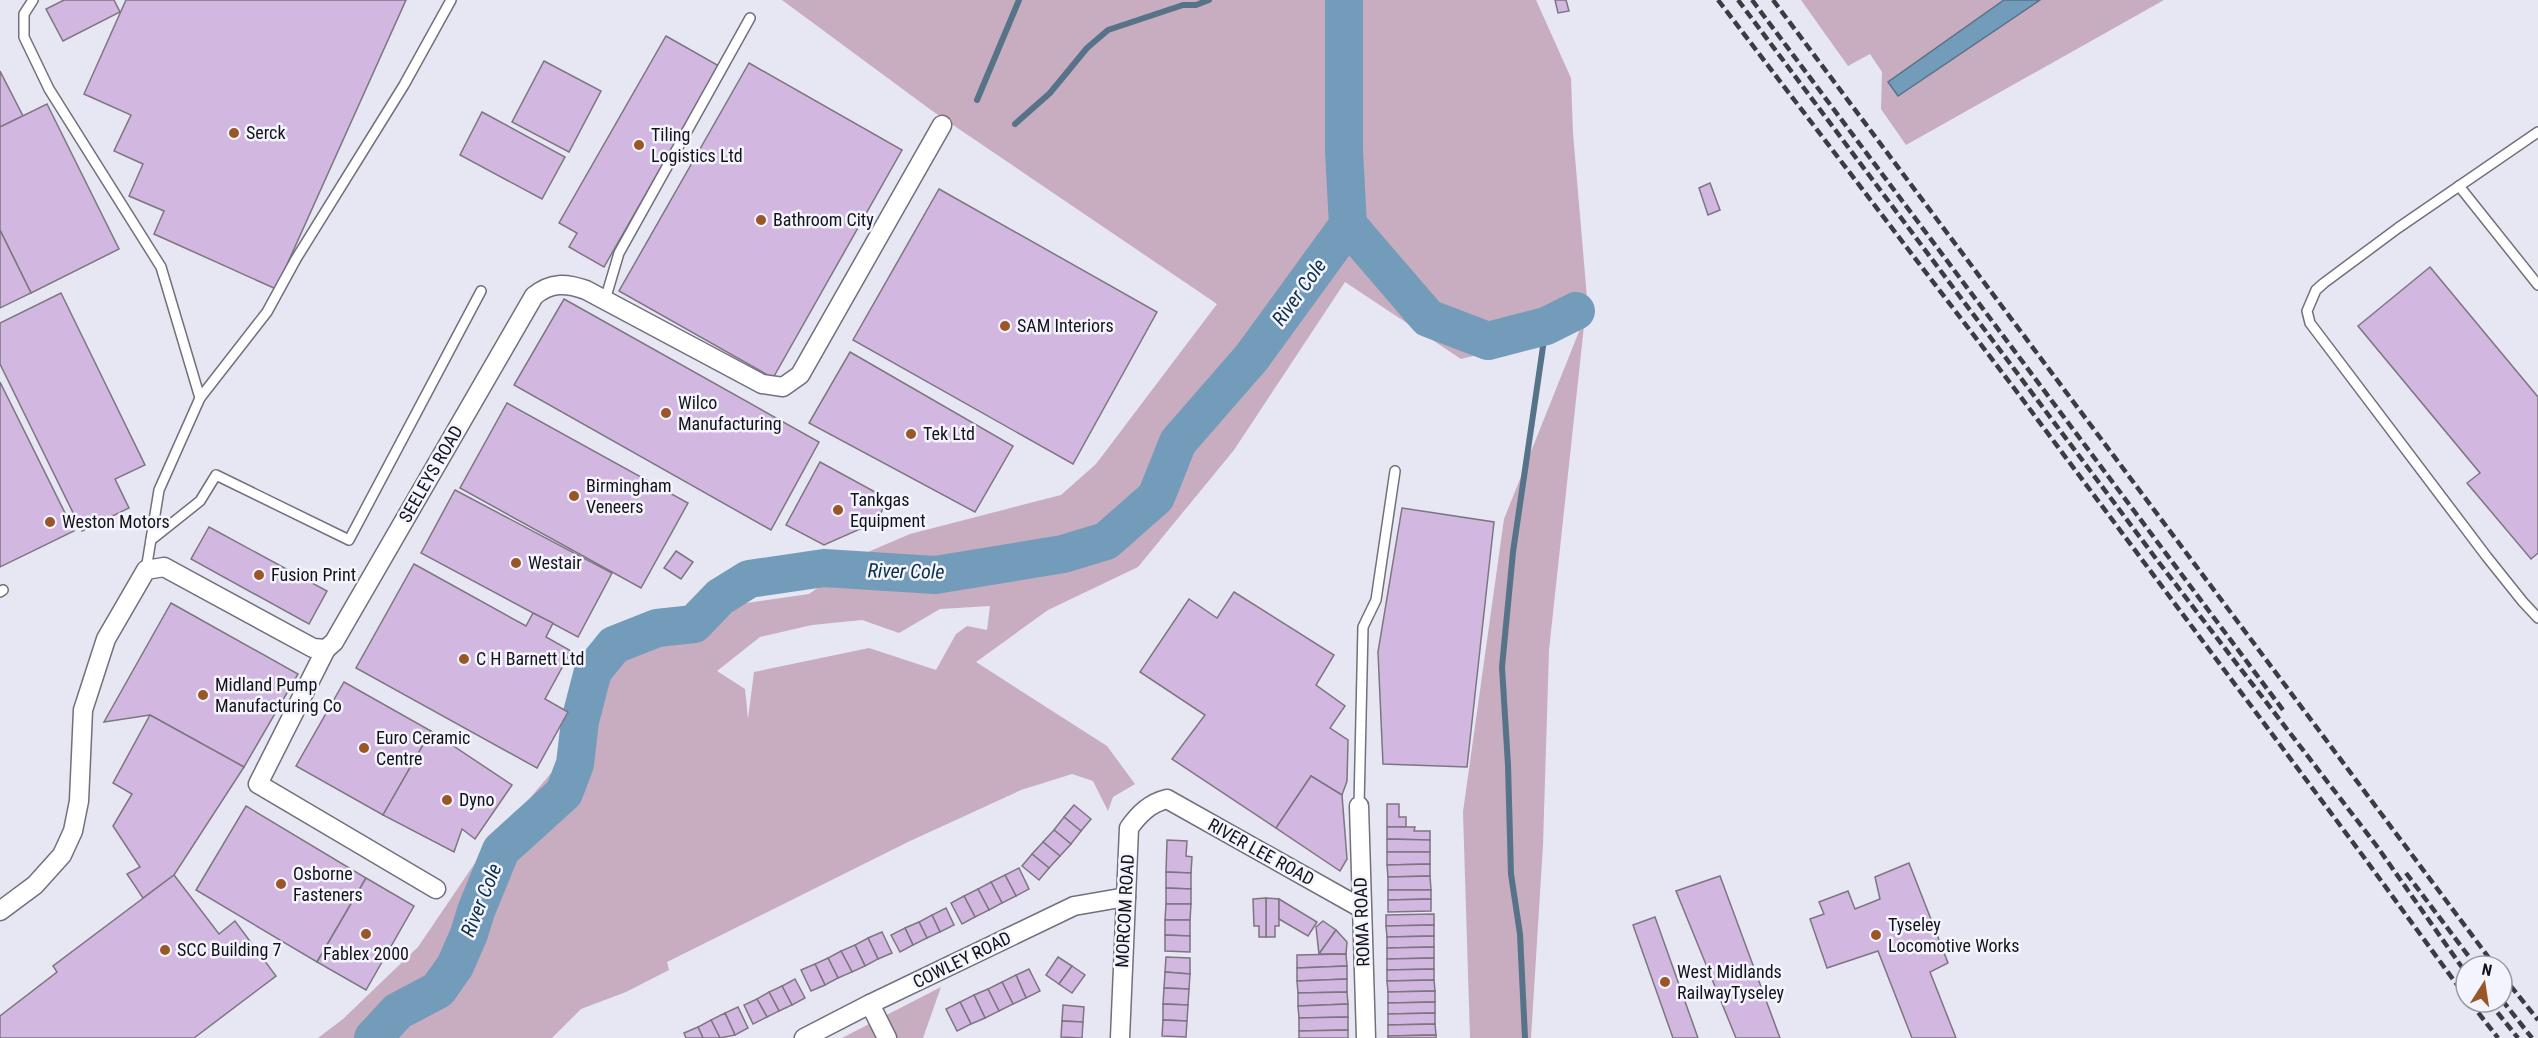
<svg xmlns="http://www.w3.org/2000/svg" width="2538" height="1038" font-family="'Roboto Condensed',sans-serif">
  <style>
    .green { fill: #c8acbf; fill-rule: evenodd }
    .water { fill: #729cba; stroke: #567389; stroke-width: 1.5 }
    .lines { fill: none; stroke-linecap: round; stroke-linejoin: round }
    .stream { stroke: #567389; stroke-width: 6 }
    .river { stroke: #729cba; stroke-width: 38 }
    .building { fill: #d2b7e0; stroke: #7d7680; stroke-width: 1.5 }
    .lane-casing { stroke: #71707c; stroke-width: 12 }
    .street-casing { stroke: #71707c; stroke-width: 21 }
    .lane { stroke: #fff; stroke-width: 9 }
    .street { stroke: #fff; stroke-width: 18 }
    .rail { stroke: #3c3b41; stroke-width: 4.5; stroke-dasharray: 9 4.5; stroke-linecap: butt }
    .poi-dot { fill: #9a5627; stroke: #f4f4fe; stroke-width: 2 }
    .labels { text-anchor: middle; stroke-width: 5; stroke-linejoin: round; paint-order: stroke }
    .poi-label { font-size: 18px; fill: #141318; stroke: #f4f4fe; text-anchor: start }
    .street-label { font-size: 18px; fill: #141318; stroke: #f4f4fe }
    .water-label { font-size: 20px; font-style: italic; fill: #0a2e44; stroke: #f4f4fe }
  </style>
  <rect width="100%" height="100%" fill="#e7e6f3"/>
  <g class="green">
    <path d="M782,0H1536L1571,78L1573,133L1587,298L1549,650L1543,845L1531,1038H1470L1463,812L1504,519L1580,329L1461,359L1345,282L1234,450L1138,567L1048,610L976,662L1107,746L1135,784L1113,797L1108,811L1093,781L1072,774L1021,790L910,841L667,962L669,970L626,992L581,1009L552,1038H318L343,1019L418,947L475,863L552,772L568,732L579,688L634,631L698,610L809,594L868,552L910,534L1061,495L1096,464L1217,304L931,110ZM990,606L987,630L967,626L956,634L936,670L869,648L754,672L748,719L745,689L717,671L760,637L812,625L862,620L899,633L940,609Z"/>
    <polygon points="1801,0 2164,0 1906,145 1881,109 1882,72 1870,54 1848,66"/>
    <polygon points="941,987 923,1038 842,1038"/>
  </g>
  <polygon class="water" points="2004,0 2040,0 1898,96 1888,82"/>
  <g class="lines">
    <g class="stream">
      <polyline points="977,100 1019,0"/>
      <polyline points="1015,124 1050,93 1087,48 1108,30 1183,5 1196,5 1209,0"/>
      <polyline points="1525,1038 1520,934 1511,874 1508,765 1502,667 1513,552 1546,326"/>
    </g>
    <g class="river">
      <polyline points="1348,225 1428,318 1488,341 1546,326 1576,311"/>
      <polyline points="373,1038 398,1011 438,990 455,966 469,934 476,911 501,850 564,793 575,764 580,721 593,671 614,645 657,628 694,624 720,597 749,579 824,568 935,575 1063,554 1106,541 1156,497 1178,442 1252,357 1348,225 1344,151 1344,0"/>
    </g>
  </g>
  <g class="building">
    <polygon points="64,0 114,0 120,12 63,41 46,9"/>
    <polygon points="126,0 406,0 276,289 154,234 164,211 129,196 143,164 114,151 131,115 84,94"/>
    <polygon points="1555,0 1566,0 1569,11 1558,13"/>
    <polygon points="666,36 719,66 604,267 569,247 577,233 559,223"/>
    <polygon points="544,61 601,91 569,152 512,122"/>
    <polygon points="749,63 902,150 773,378 619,291"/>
    <polygon points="0,71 23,116 0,127"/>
    <polygon points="47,104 119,249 31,293 0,230 0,127"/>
    <polygon points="482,112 565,157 542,199 460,155"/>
    <polygon points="1710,183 1720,210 1708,215 1699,188"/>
    <polygon points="939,189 1157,312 1073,464 853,340"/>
    <polygon points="0,230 31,293 0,308"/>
    <polygon points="2430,267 2538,397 2538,553 2531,559 2467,483 2480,473 2358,326"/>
    <polygon points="61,293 145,465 115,479 129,508 82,531 0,364 0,323"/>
    <polygon points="564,299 819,442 771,530 514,385"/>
    <polygon points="850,352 1013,446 975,512 809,423"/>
    <polygon points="0,382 74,531 0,567"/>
    <polygon points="507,403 688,503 641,588 460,488"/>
    <polygon points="820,462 888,499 876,522 824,545 786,525"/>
    <polygon points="455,490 612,573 578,637 421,553"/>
    <polygon points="1402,508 1494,522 1467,767 1383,764 1378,652"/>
    <polygon points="209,527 327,591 309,624 191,559"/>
    <polygon points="676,551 693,562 681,579 664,568"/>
    <polygon points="414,564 526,626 533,613 553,623 546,637 571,651 545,699 568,712 537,768 356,668"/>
    <polygon points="1234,592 1334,655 1316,685 1345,706 1330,728 1348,740 1347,781 1342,795 1311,776 1276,828 1172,759 1205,715 1140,672 1189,599 1217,618"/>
    <polygon points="171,603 298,674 244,767 150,715 104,722"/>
    <polygon points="344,682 431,731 383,815 296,766"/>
    <polygon points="150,715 244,767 174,875 143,898 127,874 140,867 113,826 132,794 113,783"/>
    <polygon points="431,731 512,785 475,839 462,829 454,852 383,815"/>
    <polygon points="1311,776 1342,795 1347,859 1340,871 1276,828"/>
    <polygon points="1387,804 1399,804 1399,817 1406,817 1406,827 1387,827"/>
    <polygon points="1074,805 1091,819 1081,831 1064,817"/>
    <polygon points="246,806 366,878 317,962 196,890"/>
    <polygon points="1064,817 1081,831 1071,844 1054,830"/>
    <polygon points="1387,827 1415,827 1414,831 1430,831 1430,840 1387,839"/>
    <polygon points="1054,830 1071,844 1060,856 1043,842"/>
    <polygon points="1387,839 1430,840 1430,852 1387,852"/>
    <polygon points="1167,840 1187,841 1186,856 1192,857 1191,873 1166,872"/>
    <polygon points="1043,842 1060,856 1049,868 1032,854"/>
    <polygon points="1387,852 1430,852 1430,864 1387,865"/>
    <polygon points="1032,854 1049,868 1039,880 1022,866"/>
    <polygon points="1909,863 1948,963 1930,972 1956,1038 1912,1038 1878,951 1827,968 1810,919 1824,914 1819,902 1848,891 1855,909 1880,899 1875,877"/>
    <polygon points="1430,864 1430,876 1388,877 1387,865"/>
    <polygon points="1019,868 1029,889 1016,896 1005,875"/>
    <polygon points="1166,872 1191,873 1191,889 1166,888"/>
    <polygon points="174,875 219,934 235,921 276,976 194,1038 0,1038 0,1016 57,972 53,966"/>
    <polygon points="1005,875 1016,896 1002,903 991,882"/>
    <polygon points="1430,876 1431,890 1388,890 1388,877"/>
    <polygon points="1720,876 1780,1038 1736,1038 1676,891"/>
    <polygon points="366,878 414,906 366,990 317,962"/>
    <polygon points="991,882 1002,903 989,910 978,889"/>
    <polygon points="1166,888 1191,889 1191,904 1166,904"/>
    <polygon points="978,889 989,910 975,917 964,896"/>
    <polygon points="1388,890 1431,890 1431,899 1388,900"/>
    <polygon points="964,896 975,917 962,924 951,903"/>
    <polygon points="1266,898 1279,899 1279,926 1275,926 1275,937 1266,937"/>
    <polygon points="1266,898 1266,937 1259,937 1259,926 1254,926 1253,899"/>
    <polygon points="1279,899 1317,922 1308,936 1279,919"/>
    <polygon points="1431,899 1431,911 1388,912 1388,900"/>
    <polygon points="1166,904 1191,904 1190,920 1165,920"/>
    <polygon points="946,908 954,925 940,932 932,915"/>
    <polygon points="1434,914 1434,925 1386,926 1386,915"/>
    <polygon points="932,915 940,932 927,938 919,922"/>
    <polygon points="1655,917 1698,1038 1673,1038 1633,925"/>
    <polygon points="1165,920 1190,920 1190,936 1165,935"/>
    <polygon points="1323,921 1336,930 1319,954 1316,927"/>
    <polygon points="919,922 927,938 913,945 905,928"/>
    <polygon points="1434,925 1434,936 1387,937 1386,926"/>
    <polygon points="905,928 913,945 900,952 891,935"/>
    <polygon points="1336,930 1347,942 1346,954 1319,954"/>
    <polygon points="882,932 892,953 878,959 868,938"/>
    <polygon points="1165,935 1190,936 1190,952 1165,951"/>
    <polygon points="1434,936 1434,947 1387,948 1387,937"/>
    <polygon points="868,938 878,959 865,966 855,945"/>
    <polygon points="855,945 865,966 852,972 841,951"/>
    <polygon points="1434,947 1434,958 1387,959 1387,948"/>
    <polygon points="841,951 852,972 838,978 828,958"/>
    <polygon points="1346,954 1347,966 1297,968 1297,955"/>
    <polygon points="1058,957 1072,966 1059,984 1046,975"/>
    <polygon points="1166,957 1190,958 1190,974 1165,972"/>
    <polygon points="828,958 838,978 825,985 815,964"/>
    <polygon points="1434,958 1434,969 1387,970 1387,959"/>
    <polygon points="815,964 825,985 811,991 801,970"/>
    <polygon points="1072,966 1085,975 1072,993 1059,984"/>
    <polygon points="1347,966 1347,979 1297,981 1297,968"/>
    <polygon points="1029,969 1040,991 1026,998 1016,975"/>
    <polygon points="1434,969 1434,980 1387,981 1387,970"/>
    <polygon points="1165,972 1190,974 1189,989 1164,988"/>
    <polygon points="1016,975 1026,998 1013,1004 1002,982"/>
    <polygon points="795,979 805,998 792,1005 782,986"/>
    <polygon points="1347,979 1347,992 1298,993 1297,981"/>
    <polygon points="1434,980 1435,991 1388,992 1387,981"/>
    <polygon points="1002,982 1013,1004 999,1011 988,989"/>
    <polygon points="782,986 792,1005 779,1011 769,992"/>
    <polygon points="1164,988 1189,989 1188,1005 1163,1004"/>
    <polygon points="988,989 999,1011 985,1018 974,995"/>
    <polygon points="1435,991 1435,1002 1388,1003 1388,992"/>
    <polygon points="769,992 779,1011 767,1017 757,999"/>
    <polygon points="1347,992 1348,1004 1298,1006 1298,993"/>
    <polygon points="974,995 985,1018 971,1024 960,1002"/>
    <polygon points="757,999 767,1017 753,1024 744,1005"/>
    <polygon points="960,1002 971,1024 957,1031 946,1009"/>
    <polygon points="1435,1002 1435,1013 1388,1014 1388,1003"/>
    <polygon points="1163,1004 1188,1005 1187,1021 1163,1020"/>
    <polygon points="1348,1004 1348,1017 1299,1018 1298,1006"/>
    <polygon points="1063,1005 1084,1007 1083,1022 1062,1021"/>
    <polygon points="738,1007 748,1028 735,1035 725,1013"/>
    <polygon points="725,1013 735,1035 720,1038 711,1020"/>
    <polygon points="1435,1013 1435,1024 1388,1025 1388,1014"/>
    <polygon points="1348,1017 1348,1030 1299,1031 1299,1018"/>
    <polygon points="711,1020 720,1038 703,1038 698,1027"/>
    <polygon points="1163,1020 1187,1021 1186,1037 1162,1036"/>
    <polygon points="1062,1021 1083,1022 1082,1038 1061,1037"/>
    <polygon points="1435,1024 1436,1035 1388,1036 1388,1025"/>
    <polygon points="698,1027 703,1038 686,1038 684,1033"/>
    <polygon points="1348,1030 1348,1038 1299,1038 1299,1031"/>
    <polygon points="1436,1035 1436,1038 1388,1038 1388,1036"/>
  </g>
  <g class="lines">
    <defs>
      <g id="lane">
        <polyline points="33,0 24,14 24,37 49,89 161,267 200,398"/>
        <polyline points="2538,132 2398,228 2324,283 2316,290 2307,311 2310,323 2487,557 2523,602 2538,618"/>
        <polyline points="2459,186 2538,285"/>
        <polyline points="605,300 619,253 750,18"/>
        <polyline points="151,540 200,501 216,475 349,540 481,291"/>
        <polyline points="146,570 159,490 200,398 267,312 296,259 404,85 451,0"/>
        <polyline points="0,592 3,590"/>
        <polyline points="1359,806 1363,627 1376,600 1395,471"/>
      </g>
      <g id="street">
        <polyline points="326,649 258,784 436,889"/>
        <polyline points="1359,806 1366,1038"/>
        <path d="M0,911L35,885L62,855L73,831L79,801L83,710L106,639L146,570L164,567L313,648L326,649L334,642L534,296C551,282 566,283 586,290L762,384L783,387L800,375L942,125"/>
        <polyline points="870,1004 887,1038"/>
        <polyline points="804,1038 870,1004 1074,906 1126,897"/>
        <path d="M1120,1038L1129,828C1139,814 1150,803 1167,799L1361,908"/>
      </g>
    </defs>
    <use href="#lane" class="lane-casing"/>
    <use href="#street" class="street-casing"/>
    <use href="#lane" class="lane"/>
    <use href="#street" class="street"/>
    <g class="rail">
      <polyline points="1718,0 2014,388 2363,856 2466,997"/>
      <polyline points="1738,0 2157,560 2376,845 2466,973"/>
      <polyline points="1752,0 2283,710"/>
      <polyline points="1773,0 2495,966"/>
      <polyline points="2406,873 2476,966"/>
      <polyline points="2502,975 2538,1020"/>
      <polyline points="2502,1000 2532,1038"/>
      <polyline points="2470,1002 2498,1038"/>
      <polyline points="2489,1002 2518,1038"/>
    </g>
  </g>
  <g class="poi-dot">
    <circle cx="234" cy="133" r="6"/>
    <circle cx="639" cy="145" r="6"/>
    <circle cx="761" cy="220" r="6"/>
    <circle cx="1005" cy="326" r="6"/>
    <circle cx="666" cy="413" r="6"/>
    <circle cx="911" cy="434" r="6"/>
    <circle cx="574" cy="496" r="6"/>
    <circle cx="838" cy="510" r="6"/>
    <circle cx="50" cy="522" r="6"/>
    <circle cx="516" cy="563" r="6"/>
    <circle cx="259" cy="575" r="6"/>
    <circle cx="464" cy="659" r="6"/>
    <circle cx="203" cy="695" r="6"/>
    <circle cx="364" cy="748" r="6"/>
    <circle cx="447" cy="800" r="6"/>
    <circle cx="281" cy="884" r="6"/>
    <circle cx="366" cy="934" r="6"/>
    <circle cx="1876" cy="935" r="6"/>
    <circle cx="165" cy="950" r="6"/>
    <circle cx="1665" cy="982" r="6"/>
  </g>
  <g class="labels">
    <g class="poi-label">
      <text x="246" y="139">Serck</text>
      <text x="651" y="141">Tiling<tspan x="651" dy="21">Logistics Ltd</tspan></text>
      <text x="773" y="226">Bathroom City</text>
      <text x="1017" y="332">SAM Interiors</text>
      <text x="678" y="409">Wilco<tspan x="678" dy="21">Manufacturing</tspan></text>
      <text x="923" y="440">Tek Ltd</text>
      <text x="586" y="492">Birmingham<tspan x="586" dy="21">Veneers</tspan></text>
      <text x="850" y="506">Tankgas<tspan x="850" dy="21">Equipment</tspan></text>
      <text x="62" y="528">Weston Motors</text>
      <text x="528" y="569">Westair</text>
      <text x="271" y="581">Fusion Print</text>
      <text x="476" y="665">C H Barnett Ltd</text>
      <text x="215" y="691">Midland Pump<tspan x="215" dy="21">Manufacturing Co</tspan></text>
      <text x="376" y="744">Euro Ceramic<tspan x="376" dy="21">Centre</tspan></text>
      <text x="459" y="806">Dyno</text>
      <text x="293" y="880">Osborne<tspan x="293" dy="21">Fasteners</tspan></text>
      <text x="1888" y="931">Tyseley<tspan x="1888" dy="21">Locomotive Works</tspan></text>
      <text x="177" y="956">SCC Building 7</text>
      <text x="366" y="960" text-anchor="middle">Fablex 2000</text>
      <text x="1677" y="978">West Midlands<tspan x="1677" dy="21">RailwayTyseley</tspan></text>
    </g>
    <g class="street-label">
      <text transform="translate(431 474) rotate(-60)" y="6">SEELEYS ROAD</text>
      <text transform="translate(1261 852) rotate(29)" y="6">RIVER LEE ROAD</text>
      <text transform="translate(1125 911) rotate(-87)" y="6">MORCOM ROAD</text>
      <text transform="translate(1362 922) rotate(-92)" y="6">ROMA ROAD</text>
      <text transform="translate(962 960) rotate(-26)" y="6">COWLEY ROAD</text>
    </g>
    <g class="water-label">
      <text transform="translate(1299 292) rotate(-54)" y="7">River Cole</text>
      <text transform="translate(906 571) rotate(1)" y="7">River Cole</text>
      <text transform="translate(481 900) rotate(-68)" y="7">River Cole</text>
    </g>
  </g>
  <g transform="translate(2484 984) rotate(12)"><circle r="28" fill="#f4f4fe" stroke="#9a9aa2" stroke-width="1.5"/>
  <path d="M0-4.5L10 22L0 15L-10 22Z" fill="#9a5627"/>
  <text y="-9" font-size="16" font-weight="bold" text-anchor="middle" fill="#141318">N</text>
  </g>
</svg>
